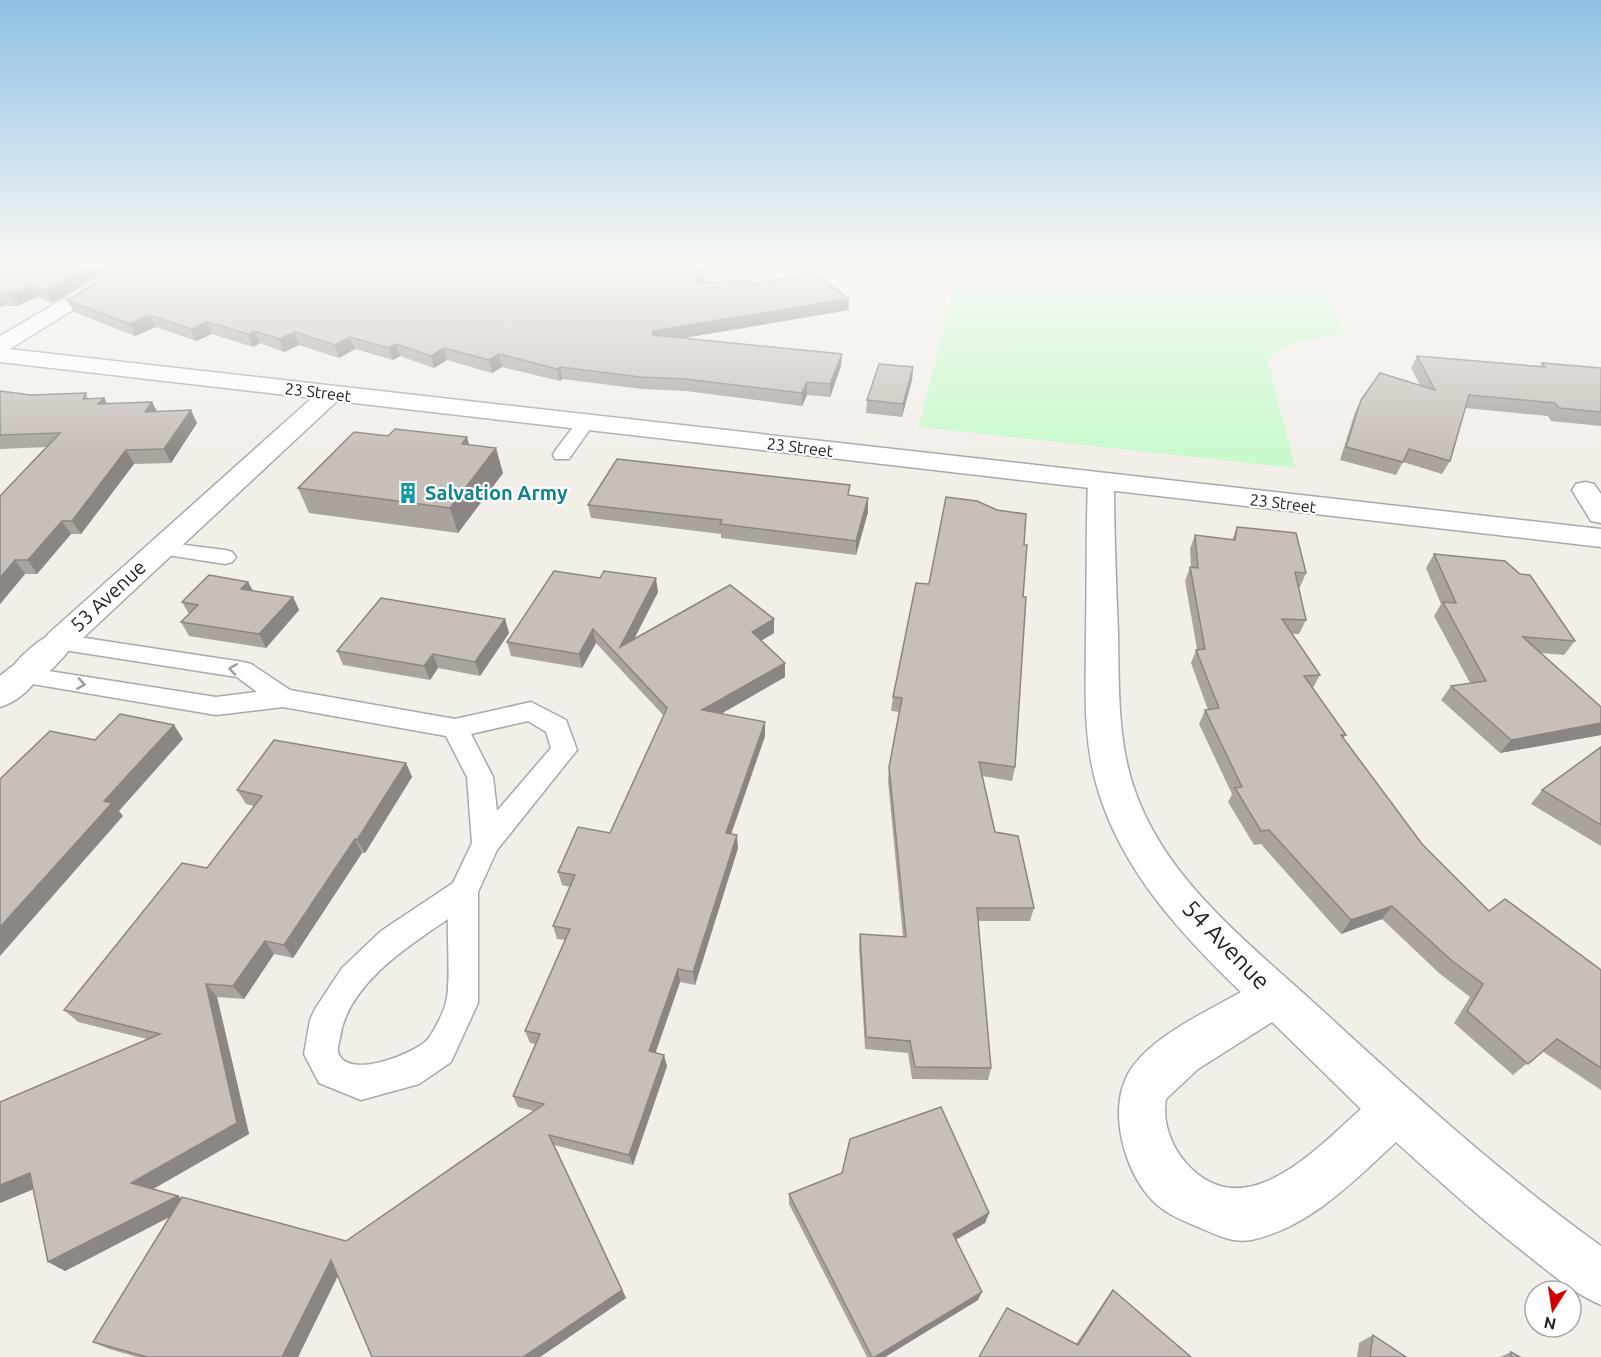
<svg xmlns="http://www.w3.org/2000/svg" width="1601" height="1357" font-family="Ubuntu,sans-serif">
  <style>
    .park { fill: #c8facc }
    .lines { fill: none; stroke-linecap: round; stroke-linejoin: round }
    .service-casing { stroke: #a9a9a9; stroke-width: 3 }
    .minor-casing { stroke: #a9a9a9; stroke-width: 3 }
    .tertiary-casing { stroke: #a9a9a9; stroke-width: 3 }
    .service { fill: #fff; fill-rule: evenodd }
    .minor { fill: #fff; fill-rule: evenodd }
    .tertiary { fill: #fff; fill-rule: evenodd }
    .wall { fill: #aba49e }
    .shaded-wall { fill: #8b8681 }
    .building { fill: #c7bfb8; stroke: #8b8681; stroke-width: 1.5 }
    .oneway { stroke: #9c9c9c }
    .labels { text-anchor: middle; stroke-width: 4.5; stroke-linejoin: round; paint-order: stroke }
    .far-street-label { font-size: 16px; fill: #222; stroke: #fff }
    .culture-label { font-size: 20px; font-weight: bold; fill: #0d838f; stroke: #fff; text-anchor: start }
    .street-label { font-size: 20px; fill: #222; stroke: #fff }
    .near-street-label { font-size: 24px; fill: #222; stroke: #fff }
  </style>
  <rect width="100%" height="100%" fill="#f2efe9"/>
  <path class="park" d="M959,266H1318L1345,336C1316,338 1288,339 1268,361L1295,468L919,427Z"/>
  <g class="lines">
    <defs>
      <g id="service">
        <polygon points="586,417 595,422 569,459 555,459 553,455 555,451 580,418"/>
        <polygon points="161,542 225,550 232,552 236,557 232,562 225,564 154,553 151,548 154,543"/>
        <path d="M59,634L243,662L251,664L290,690L455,719L531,702L566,720L577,750L497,850L478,892V1003L451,1062L419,1084L361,1100L319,1083L304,1054L310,1020L315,1009L342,968L381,931L453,883L472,843L467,777L446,736L283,707L216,715L15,681L11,675L15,669L23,667L216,697L257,692L237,677L51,648L47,642L51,636ZM528,721L546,732L551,748L497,811L493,777L471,734ZM448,919C447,940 451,983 446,1002C444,1012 434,1031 428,1039C415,1054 346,1081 338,1052C337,1048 339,1042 340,1038C347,985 407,947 448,919Z"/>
      </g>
      <g id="minor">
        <polygon points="120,266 144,266 8,350 0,352 0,336"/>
        <path d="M1101,474L1110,476L1114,482C1114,532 1116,582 1118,633C1119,685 1117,741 1135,791C1167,883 1254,947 1323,1011C1412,1093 1502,1175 1601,1246V1305C1573,1293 1549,1272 1525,1253C1480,1218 1438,1180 1396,1142C1355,1180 1309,1228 1251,1240C1234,1243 1218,1236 1203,1229C1186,1222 1165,1214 1152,1200C1124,1170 1108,1111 1128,1074C1148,1038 1206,1012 1241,992C1182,935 1122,871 1098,790C1082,739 1086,685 1086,632C1087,582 1086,532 1088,482L1092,476ZM1272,1022L1361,1109C1316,1149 1244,1229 1186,1163C1171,1146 1162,1122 1166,1099L1198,1069Z"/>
        <polygon points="1585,482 1594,484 1601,494 1601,523 1591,521 1572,490 1576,484"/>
        <path d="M59,631L70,634L75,642C68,653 46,677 35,683C27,688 19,686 11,683L7,675C17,658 40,637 59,631Z"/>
      </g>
      <g id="tertiary">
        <polygon points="0,348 1601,529 1601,547 337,401 70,650 59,653 48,650 43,642 48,634 312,398 0,362"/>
        <path d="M23,663L35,667L39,675C31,690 16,702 0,707V676L11,667Z"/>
      </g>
    </defs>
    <use href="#service" class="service-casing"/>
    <use href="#minor" class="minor-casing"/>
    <use href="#tertiary" class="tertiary-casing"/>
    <use href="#service" class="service"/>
    <use href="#minor" class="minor"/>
    <use href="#tertiary" class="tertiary"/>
  </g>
  <g class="wall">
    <polygon points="0,266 116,266 52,303 37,297 17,306 3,306 0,307"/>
    <polygon points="705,266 702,271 704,283 752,284 849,299 849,310 684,338 842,354 841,366 830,397 807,395 802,406 686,391 642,389 562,379 560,381 502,367 492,373 447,360 434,368 400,356 393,360 355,349 339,358 299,345 284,352 260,343 253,347 212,334 196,341 156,327 135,336 74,312 67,300"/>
    <polygon points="1528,266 1545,266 1542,270"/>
    <polygon points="1595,266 1601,266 1601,273"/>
    <polygon points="1417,356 1540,366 1542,363 1601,368 1601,426 1551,421 1548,416 1465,408 1450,461 1442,474 1403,462 1396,475 1340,460 1355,412 1361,400 1420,385 1411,368"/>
    <polygon points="913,367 912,380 902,417 866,413 867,400"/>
    <polygon points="0,391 31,395 86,393 88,398 104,398 107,404 152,402 157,411 197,423 171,463 134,464 81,534 71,534 37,574 25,574 0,604 47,447 0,449"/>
    <polygon points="388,436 469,445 503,473 458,533 309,513 298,488"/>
    <polygon points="849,495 868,512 856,555 721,538 721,534 591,518 588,505"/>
    <polygon points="1237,527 1306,573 1300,587 1298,587 1306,620 1299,634 1292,634 1320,675 1313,688 1346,735 1343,738 1422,844 1489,911 1601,970 1601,1090 1542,1051 1513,1075 1454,1023 1470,997 1439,973 1382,919 1341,934 1261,844 1254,845 1228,802 1232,794 1199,724 1205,710 1208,710 1191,663 1196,650 1197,649 1185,581 1190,567 1191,567 1190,549 1195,535 1232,540"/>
    <polygon points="1024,545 1023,597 1015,767 1012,781 982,776 995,832 1034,908 1030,921 978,921 991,1068 988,1080 912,1079 908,1053 865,1049 859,947 860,934 903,937 888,781 889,767 900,712 891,711 893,697 929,584"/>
    <polygon points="1434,554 1575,641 1564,655 1541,653 1601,723 1601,735 1500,753 1441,700 1451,686 1470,683 1434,616 1441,604 1426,568"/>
    <polygon points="248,582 253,591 293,597 299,610 266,648 189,636 181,622 189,614 182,602"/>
    <polygon points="658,592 634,639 774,619 774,633 761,641 785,677 721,714 765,722 765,736 731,834 738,848 695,985 680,982 655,1053 667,1066 633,1165 554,1145 626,1298 540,1357 372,1357 338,1276 298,1357 137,1357 109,1349 93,1342 169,1217 65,1271 33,1189 0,1203 147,1039 78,1022 64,1010 207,868 254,806 246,804 237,790 406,763 412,777 365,853 362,853 293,958 274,954 244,999 217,997 249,1134 153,1189 178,1196 181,1198 346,1241 534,1111 518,1107 513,1096 536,1044 530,1043 525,1031 565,940 557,939 553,926 570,887 562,885 558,872 610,833 664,716 596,643 582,668 511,656 507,642"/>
    <polygon points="505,619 509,633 480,676 438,668 430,680 343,665 337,651"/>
    <polygon points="1601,747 1601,846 1531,804 1542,790"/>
    <polygon points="789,1194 989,1213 985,1223 956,1240 978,1300 885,1357 867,1357 789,1204"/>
    <polygon points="1113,1290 1191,1357 1076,1344 1106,1299"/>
    <polygon points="1373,1335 1406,1357 1357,1357 1359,1343"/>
    <polygon points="1511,1352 1520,1357 1500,1357"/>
  </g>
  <g class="shaded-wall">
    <polygon points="90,266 116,266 52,303 45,291"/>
    <polygon points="696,266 705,266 694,282 693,270"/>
    <polygon points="703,271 704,283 695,283"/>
    <polygon points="30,286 37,297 17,306 10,294"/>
    <polygon points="849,299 849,310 654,343 652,331"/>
    <polygon points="0,300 3,306 0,307"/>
    <polygon points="150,315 156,327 135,336 129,324"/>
    <polygon points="207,322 212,334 196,341 191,329"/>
    <polygon points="255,331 260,343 253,347 248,334"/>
    <polygon points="295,332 299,345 284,352 279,339"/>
    <polygon points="350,337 355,349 339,358 335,345"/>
    <polygon points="396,344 400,356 393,360 389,348"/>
    <polygon points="444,348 447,360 434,368 431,356"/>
    <polygon points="499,354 502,367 492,373 489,360"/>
    <polygon points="842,354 841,366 830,397 830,384"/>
    <polygon points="560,367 562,379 560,381 557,369"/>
    <polygon points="913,367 912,380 902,417 903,404"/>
    <polygon points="807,382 807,395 802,406 802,393"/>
    <polygon points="104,398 111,411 98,404"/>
    <polygon points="152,402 158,415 145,412"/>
    <polygon points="191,410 197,423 171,463 164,449"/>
    <polygon points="467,437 474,462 462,444"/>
    <polygon points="496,448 503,473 458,533 450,508"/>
    <polygon points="126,450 134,464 81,534 72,521"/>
    <polygon points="868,498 868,512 856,555 856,541"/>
    <polygon points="62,521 71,534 37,574 28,560"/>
    <polygon points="15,560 25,574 0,604 0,578"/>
    <polygon points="656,578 658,592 623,661 620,647"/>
    <polygon points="248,582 255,595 241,589"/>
    <polygon points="293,597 299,610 266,648 259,634"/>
    <polygon points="505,619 509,633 480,676 475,662"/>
    <polygon points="774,619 774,633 752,646 752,632"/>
    <polygon points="593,629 596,643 582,668 579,654"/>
    <polygon points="433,654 438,668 430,680 424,666"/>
    <polygon points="785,663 785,677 703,724 702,710"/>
    <polygon points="765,722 765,736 727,846 726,833"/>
    <polygon points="1601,723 1601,735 1500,753 1511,740"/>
    <polygon points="174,725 183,739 119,811 123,816 0,956 0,927 104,801"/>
    <polygon points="406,763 412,777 365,853 357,840"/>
    <polygon points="737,835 738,848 695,985 693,972"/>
    <polygon points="355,839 362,853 293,958 284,945"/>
    <polygon points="1392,906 1382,919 1341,934 1351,920"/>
    <polygon points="265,941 274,954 244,999 233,986"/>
    <polygon points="678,969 680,982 652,1063 649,1051"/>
    <polygon points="206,984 217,997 249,1134 146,1193 131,1183"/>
    <polygon points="664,1055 667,1066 633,1165 629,1155"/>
    <polygon points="554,1145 626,1298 540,1357 523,1357"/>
    <polygon points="30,1173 46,1184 0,1203 0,1185"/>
    <polygon points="178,1196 191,1206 65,1271 48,1262"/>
    <polygon points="989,1213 985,1223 949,1243 953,1234"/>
    <polygon points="331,1260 341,1269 298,1357 282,1357"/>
    <polygon points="982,1292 978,1300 885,1357 875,1357"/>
  </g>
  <g class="building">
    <polygon points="0,266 90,266 45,291 30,286 10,294 0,294"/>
    <polygon points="124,266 696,266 693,270 703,271 695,283 751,280 752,284 814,273 849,299 652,331 653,335 842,354 830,384 807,382 802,393 685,379 640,377 560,367 557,369 499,354 489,360 444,348 431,356 396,344 389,348 350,337 335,345 295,332 279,339 255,331 248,334 207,322 191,329 150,315 129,324 67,300"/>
    <polygon points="1417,356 1545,367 1542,363 1601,368 1601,412 1559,408 1555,403 1469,395 1450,461 1409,449 1403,462 1346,447 1361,400 1380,373 1435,390"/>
    <polygon points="879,364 913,367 903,404 867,400"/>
    <polygon points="0,391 31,395 86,393 83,399 104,398 98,404 152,402 145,412 191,410 164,449 126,450 72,521 62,521 28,560 15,560 0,578 0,496 60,433 0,435"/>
    <polygon points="395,429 467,437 462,444 496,448 450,508 298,488 354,432 388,436"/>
    <polygon points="617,459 850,485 848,495 868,498 856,541 720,524 722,520 588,505"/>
    <polygon points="946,497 977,501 997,510 1026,514 1024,545 1027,545 1023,597 1026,597 1015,767 979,762 995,832 1018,836 1034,908 977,908 991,1068 915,1067 910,1041 866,1037 860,934 906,937 889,767 902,698 893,697 916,583 929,584"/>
    <polygon points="1237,527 1296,533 1306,573 1295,572 1306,620 1282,619 1320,675 1304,676 1346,735 1341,735 1422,844 1489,911 1505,899 1601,970 1601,1068 1557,1039 1528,1064 1467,1011 1483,984 1451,960 1392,906 1351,920 1269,830 1261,831 1235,788 1242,787 1205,710 1219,708 1196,650 1205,649 1190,567 1198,568 1195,535 1235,540"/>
    <polygon points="1434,554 1505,561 1520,574 1530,575 1575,641 1523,637 1601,707 1601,723 1511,740 1451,686 1486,681 1443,602 1456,603"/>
    <polygon points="554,571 600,578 604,571 656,578 620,647 730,585 774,619 752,632 785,663 702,710 765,722 726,833 737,835 693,972 678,969 649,1051 664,1055 629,1155 549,1135 622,1290 523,1357 372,1357 331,1260 282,1357 147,1357 93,1342 182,1197 346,1241 544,1104 513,1096 540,1034 525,1031 570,929 553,926 575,875 558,872 578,827 610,833 667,708 593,629 579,654 507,642"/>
    <polygon points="209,575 248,582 241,589 293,597 259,634 181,622 198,605 182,602"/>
    <polygon points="381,598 505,619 475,662 433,654 424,666 337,651"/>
    <polygon points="120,714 174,725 104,801 112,803 0,927 0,779 50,731 95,740"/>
    <polygon points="274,740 406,763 357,840 355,839 284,945 265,941 233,986 206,984 237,1123 131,1183 178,1196 48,1262 30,1173 0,1185 0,1102 160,1034 64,1010 182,863 207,868 262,796 237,790"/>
    <polygon points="1601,747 1601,825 1542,790"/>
    <polygon points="941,1107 989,1213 953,1234 982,1292 875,1357 872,1357 789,1194 842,1173 850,1139"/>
    <polygon points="1113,1290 1191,1357 979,1357 1007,1308 1078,1345"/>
    <polygon points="1373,1335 1406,1357 1370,1357"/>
    <polygon points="1511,1352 1520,1357 1511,1357"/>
  </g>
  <defs><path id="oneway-chevron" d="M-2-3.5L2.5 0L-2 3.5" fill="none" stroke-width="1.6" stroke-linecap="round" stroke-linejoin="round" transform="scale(1.5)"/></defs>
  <g class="oneway">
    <use href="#oneway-chevron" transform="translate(233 669) rotate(-171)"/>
    <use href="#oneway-chevron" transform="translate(81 684) rotate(9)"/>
  </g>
  <linearGradient id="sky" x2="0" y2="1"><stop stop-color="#8fc0e4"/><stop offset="0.58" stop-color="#f9f8f5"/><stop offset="1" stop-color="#f9f8f5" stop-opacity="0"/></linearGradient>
  <rect width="1601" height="456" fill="url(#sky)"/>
  <defs>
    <symbol id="building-bare" viewBox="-9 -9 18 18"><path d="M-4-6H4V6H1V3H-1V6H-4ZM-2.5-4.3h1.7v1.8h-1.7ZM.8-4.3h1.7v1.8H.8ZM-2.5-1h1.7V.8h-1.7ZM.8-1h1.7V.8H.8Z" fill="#0f9aa8" stroke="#fff" stroke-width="2.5" paint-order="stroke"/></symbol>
  </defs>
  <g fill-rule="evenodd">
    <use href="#building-bare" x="393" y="478" width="30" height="30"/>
  </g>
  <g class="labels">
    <g class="far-street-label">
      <text transform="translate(318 392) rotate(7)" y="6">23 Street</text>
      <text transform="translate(800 447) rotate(7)" y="6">23 Street</text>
      <text transform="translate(1283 503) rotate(7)" y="6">23 Street</text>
    </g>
    <g class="culture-label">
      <text x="425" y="500">Salvation Army</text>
    </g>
    <g class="street-label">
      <text transform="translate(108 596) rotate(-43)" y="7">53 Avenue</text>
    </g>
    <g class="near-street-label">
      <text transform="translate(1226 945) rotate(46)" y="8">54 Avenue</text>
    </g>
  </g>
  <g transform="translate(1553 1309) rotate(192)"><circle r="28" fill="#ffffff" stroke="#a7a7a7" stroke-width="1.5"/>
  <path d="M0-4.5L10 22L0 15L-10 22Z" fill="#d40000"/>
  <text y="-9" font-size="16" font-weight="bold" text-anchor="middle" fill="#222222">N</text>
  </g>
</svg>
